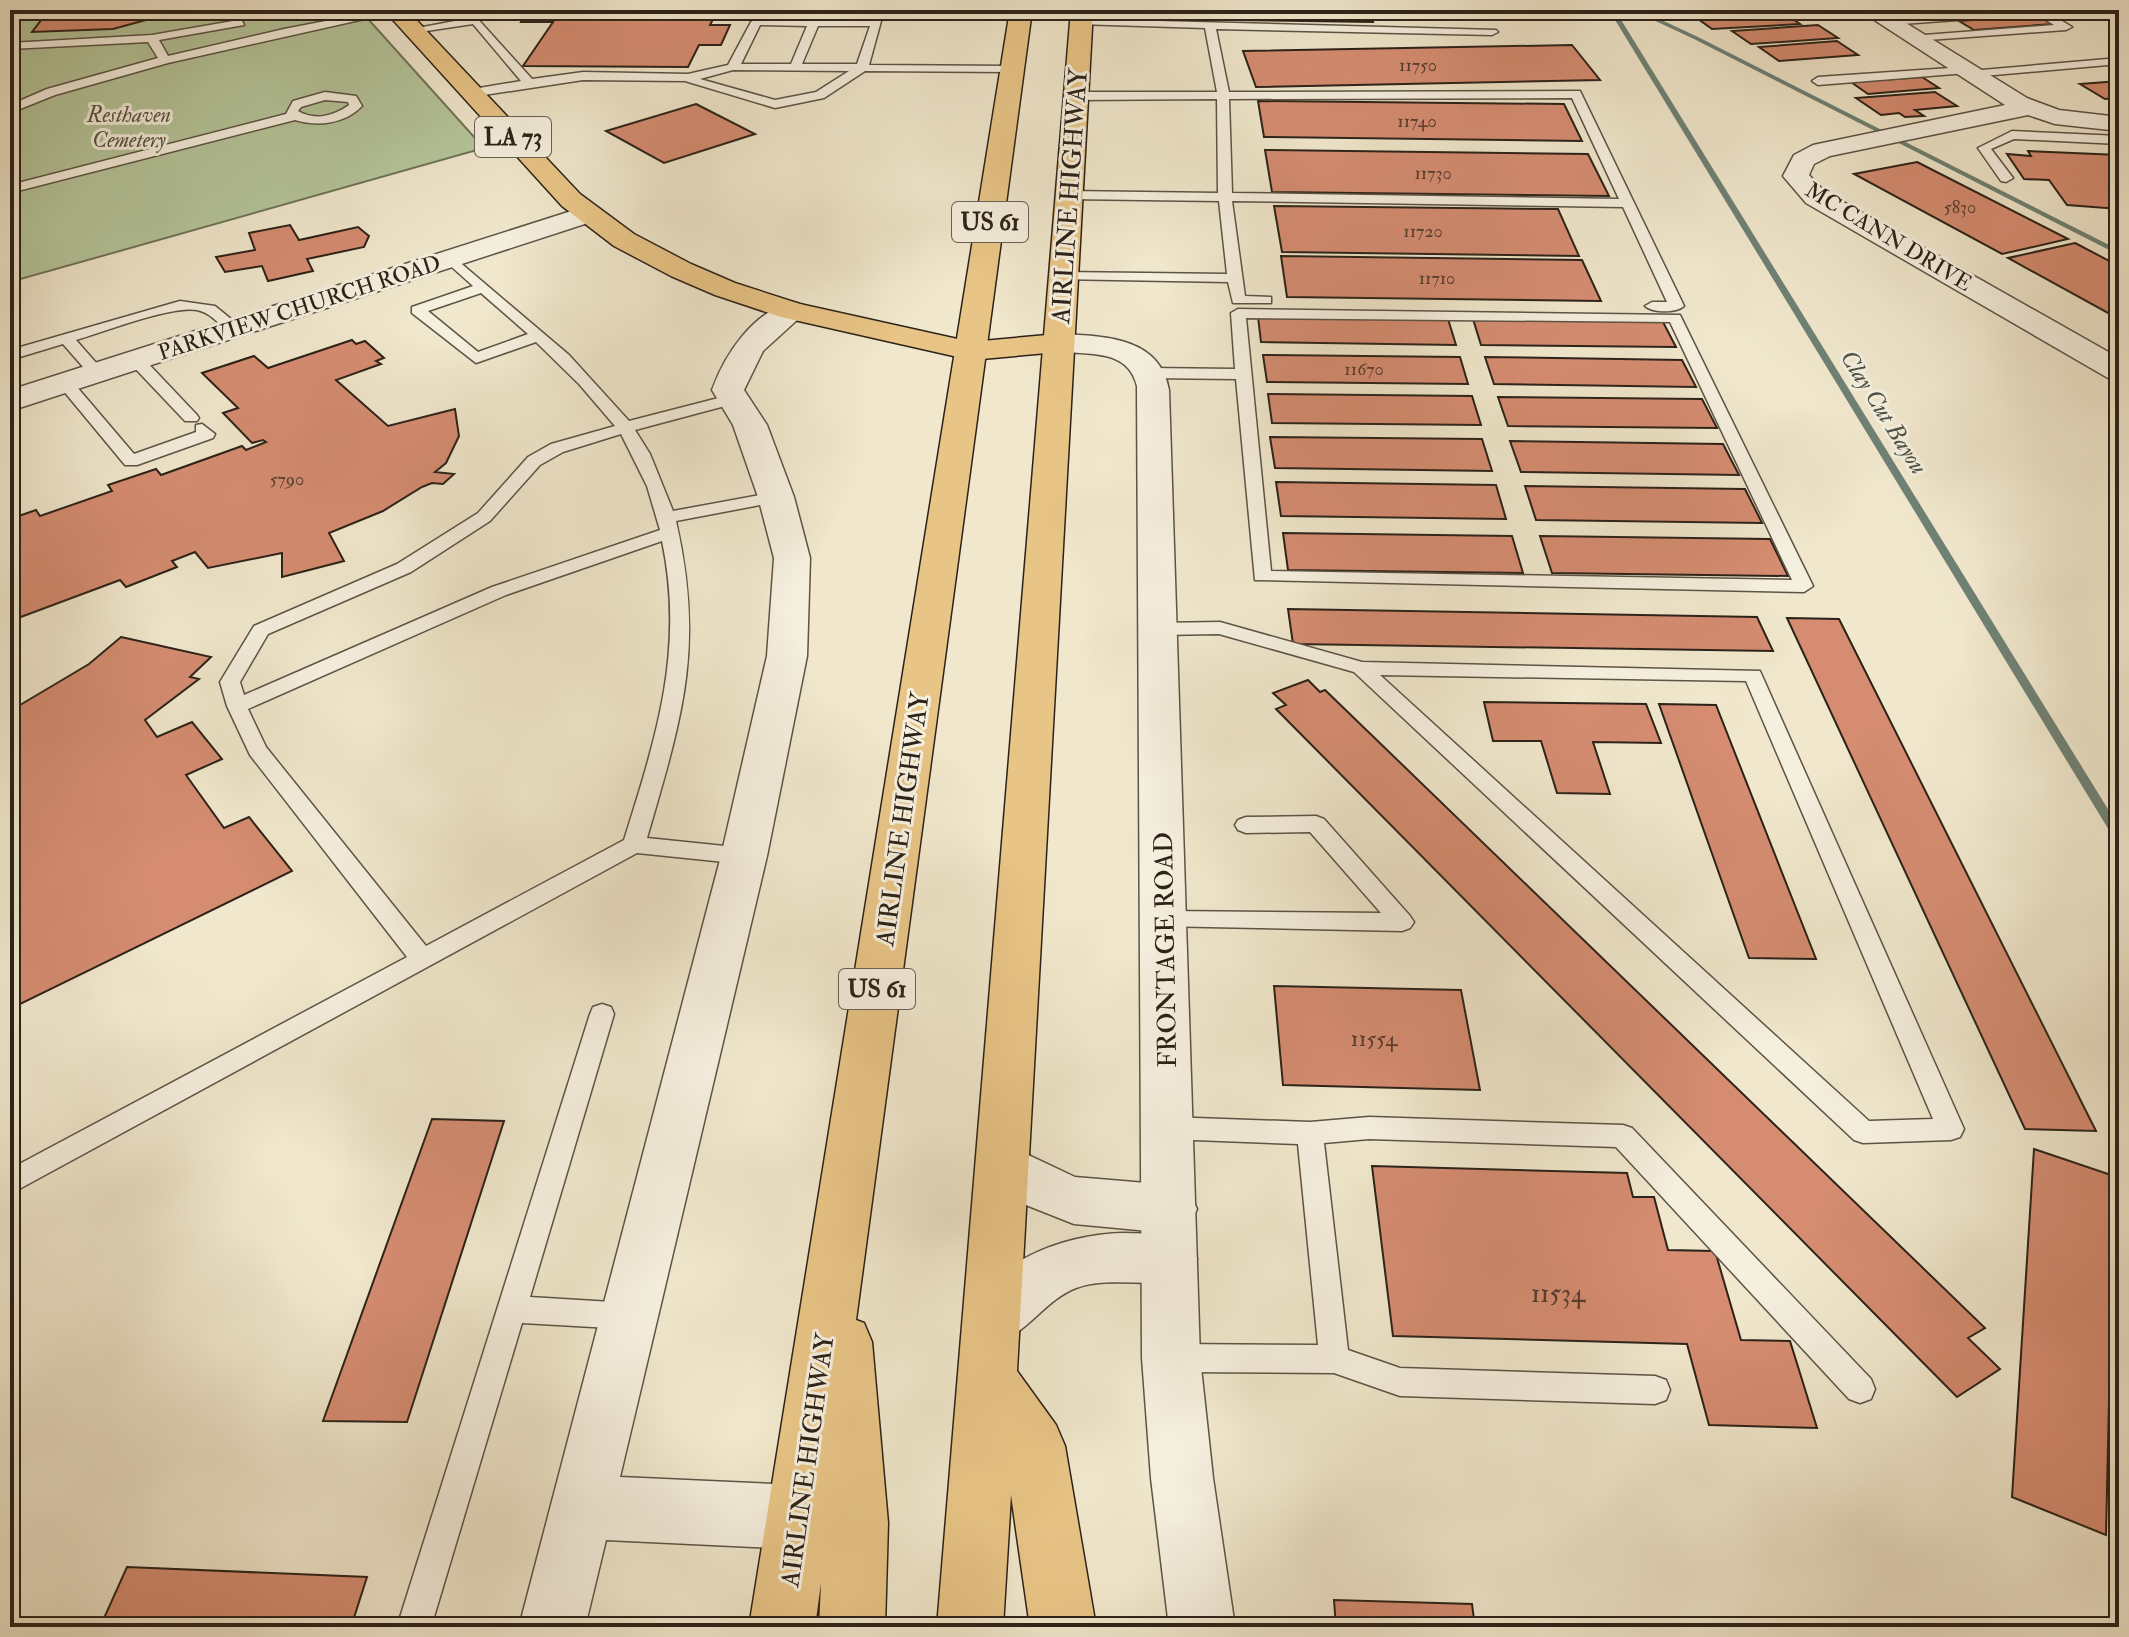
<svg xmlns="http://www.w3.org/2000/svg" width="2129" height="1637" font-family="'IM FELL Double Pica',serif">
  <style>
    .green { fill: #b5c69b; stroke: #70745a; stroke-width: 2 }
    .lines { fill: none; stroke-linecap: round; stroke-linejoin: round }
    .stream { fill: #6f8175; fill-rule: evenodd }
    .building { fill: #d58c71; stroke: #2c2219; stroke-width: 2 }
    .service-casing { stroke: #5d5346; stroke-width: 3 }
    .minor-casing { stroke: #5d5346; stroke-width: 3 }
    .tertiary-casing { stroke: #5d5346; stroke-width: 3 }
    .primary-casing { stroke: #2c2219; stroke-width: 3 }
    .trunk-casing { stroke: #2c2219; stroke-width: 3 }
    .service { fill: #f5efde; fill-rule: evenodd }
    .minor { fill: #f5efde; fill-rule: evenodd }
    .tertiary { fill: #f5efde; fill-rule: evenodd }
    .primary { fill: #e8c486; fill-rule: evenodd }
    .trunk { fill: #e8c486; fill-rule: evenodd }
    .labels { text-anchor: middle; stroke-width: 6; stroke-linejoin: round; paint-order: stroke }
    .far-number-label { font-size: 18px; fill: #563c2f }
    .far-park-label { font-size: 22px; font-style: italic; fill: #555340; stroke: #f5efde }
    .far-street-label { font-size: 22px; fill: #2c2219; stroke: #f5efde }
    .number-label { font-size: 22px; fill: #563c2f }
    .shield { fill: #f5efde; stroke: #686054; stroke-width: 2 }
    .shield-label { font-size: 24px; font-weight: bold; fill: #2c2219 }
    .far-water-label { font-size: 24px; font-style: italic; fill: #4d5247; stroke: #f5efde }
    .street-label { font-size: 26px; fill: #2c2219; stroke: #f5efde }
    .near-number-label { font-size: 26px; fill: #563c2f }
  </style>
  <rect width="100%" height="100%" fill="#f0e7cc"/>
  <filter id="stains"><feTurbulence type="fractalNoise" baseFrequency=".0025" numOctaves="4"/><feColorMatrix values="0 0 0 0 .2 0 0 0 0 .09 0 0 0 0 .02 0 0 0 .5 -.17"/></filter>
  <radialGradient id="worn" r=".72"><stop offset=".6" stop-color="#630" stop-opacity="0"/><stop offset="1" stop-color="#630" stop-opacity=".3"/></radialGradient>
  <polygon class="green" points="10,10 360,10 484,148 10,282"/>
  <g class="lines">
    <g class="stream">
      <polygon points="1609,10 1615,10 2119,827 2119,841 2115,840"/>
      <polygon points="1632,10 1640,10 1698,37 2119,250 2119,255 1694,39"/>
    </g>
  </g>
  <g class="building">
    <polygon points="49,10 143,10 135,15 146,20 113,29 32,32"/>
    <polygon points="529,10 718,10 710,25 730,25 721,45 699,45 688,67 523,66 553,22 521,22"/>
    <polygon points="1229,10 1369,10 1373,22 1230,20"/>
    <polygon points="1781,11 1800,24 1712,29 1694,16"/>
    <polygon points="2036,15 2053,24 1974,30 1959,21"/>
    <polygon points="1818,25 1838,38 1751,44 1732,31"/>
    <polygon points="1837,41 1858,55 1779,61 1759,47"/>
    <polygon points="1572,45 1600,80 1256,87 1243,51"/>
    <polygon points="1922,77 1939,88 1868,94 1851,82"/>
    <polygon points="2119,81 2119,98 2105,99 2080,84"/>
    <polygon points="1935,92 1957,106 1915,110 1924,116 1905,117 1899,113 1881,115 1856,98"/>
    <polygon points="1258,101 1564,104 1582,141 1264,137"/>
    <polygon points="696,104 755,134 664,163 606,131"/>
    <polygon points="1265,150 1588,154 1609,196 1272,192"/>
    <polygon points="2028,151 2119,155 2119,209 2067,205 2049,180 2024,179 2007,154 2031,156"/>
    <polygon points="1917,162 2068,239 2002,254 1854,174"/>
    <polygon points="1274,206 1558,209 1579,256 1282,252"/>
    <polygon points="290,225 299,240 358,227 369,236 364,247 307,259 313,271 268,281 262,266 225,272 216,257 255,250 249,233"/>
    <polygon points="2075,243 2119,266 2119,319 2008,258"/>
    <polygon points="1281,256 1582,260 1601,301 1287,297"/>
    <polygon points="1258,317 1448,319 1456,345 1261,342"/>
    <polygon points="1473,319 1663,322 1676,347 1481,345"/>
    <polygon points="352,340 356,344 365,341 384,358 376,361 381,364 336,380 388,426 455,409 459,436 446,463 435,472 454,474 443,484 432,483 422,487 383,511 329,533 344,561 282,577 282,553 208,568 195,552 172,561 177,567 126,587 120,580 10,621 10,519 36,510 40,516 112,491 108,485 156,469 161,475 242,446 246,450 266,442 263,440 252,443 223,413 238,408 202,373 254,356 268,368"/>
    <polygon points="1263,355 1460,357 1468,384 1267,382"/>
    <polygon points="1485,357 1682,360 1696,387 1494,384"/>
    <polygon points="1268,394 1472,396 1481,425 1272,423"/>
    <polygon points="1498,397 1702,399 1717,428 1508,426"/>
    <polygon points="1270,437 1482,439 1492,471 1275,468"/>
    <polygon points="1510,441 1723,444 1739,475 1521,472"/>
    <polygon points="1276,482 1496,485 1506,519 1281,516"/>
    <polygon points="1525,486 1745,489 1762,523 1536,520"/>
    <polygon points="1283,533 1512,536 1523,573 1288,570"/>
    <polygon points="1540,536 1770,539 1788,576 1552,573"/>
    <polygon points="1288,609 1757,617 1773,651 1293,644"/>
    <polygon points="1787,618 1839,619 2096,1131 2025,1129"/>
    <polygon points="121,637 211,657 190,677 199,679 145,720 157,737 192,722 222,759 186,775 224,828 249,817 292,871 10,1009 10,711 89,664"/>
    <polygon points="1308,680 1320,692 1325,690 1985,1328 1968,1338 2000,1369 1957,1397 1276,709 1286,705 1273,693"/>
    <polygon points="1484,702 1646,704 1661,743 1593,742 1610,794 1557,793 1541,741 1493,741"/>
    <polygon points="1659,704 1716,705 1816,959 1749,958"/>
    <polygon points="1274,986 1461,990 1480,1090 1283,1085"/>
    <polygon points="432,1119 504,1121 407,1422 323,1421"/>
    <polygon points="2034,1149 2114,1176 2106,1535 2012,1497"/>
    <polygon points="1372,1166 1627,1173 1633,1197 1654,1197 1668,1250 1715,1251 1741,1340 1790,1341 1817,1428 1709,1425 1687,1344 1393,1336"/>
    <polygon points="127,1567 367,1577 351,1627 100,1627"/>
    <polygon points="1334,1600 1472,1604 1475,1627 1336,1627"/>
  </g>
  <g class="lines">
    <defs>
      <g id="service">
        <polygon points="22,10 10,20 11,10"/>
        <polygon points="227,10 237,10 244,25 159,40 168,56 284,29 383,10 400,11 168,63 55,95 10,113 10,105 47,89 158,58 148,42 10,49 10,43 152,35 233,21"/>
        <polygon points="853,10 1025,10 1026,12 1021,15 858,13"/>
        <polygon points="2008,10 2044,10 2072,27 2066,30 1915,41 1909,38 1911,36 2054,25 2036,14 1889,25 1884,22 1889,19"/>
        <path d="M476,17L532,79L583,72L688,74L728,65L751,22L756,19L881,21L869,65L1012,66L1018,69L1012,72L865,71L824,98L775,108L685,81L583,80L471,97L465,93L467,90L521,81L473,24L413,33L407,30ZM760,25L807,26L791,64H741ZM818,26H870L857,64H802ZM733,70L849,71L816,92L775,100L700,79Z"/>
        <path d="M1081,19L1496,30L1498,32L1492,35L1216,29L1229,92L1580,91L1684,306C1676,313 1653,313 1645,306L1652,302H1667L1623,207L1232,201L1245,296L1271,297V303H1233L1228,282L1057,279V273L1062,272L1227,274L1219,201L1068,199L1061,195L1068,191L1218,193L1217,99L1076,100L1070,96L1076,92H1217L1205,28L1077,24V20ZM1572,98L1619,199L1232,193L1229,99Z"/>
        <polygon points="2119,58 2119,64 1972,77 1967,73 1818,85 1812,81 1818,77 1965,67 1970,71"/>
        <path d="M325,92L356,96L362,106C345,124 317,127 295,120L10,193V185L286,114L293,101ZM325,100L348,102L349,105C334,116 315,121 298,111L301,107Z"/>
        <polygon points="2012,131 2119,136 2119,144 2014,139 1991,149 2013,178 2006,182 2001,181 1978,148"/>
        <path d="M450,254L569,355L629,421L734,394L742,399L740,402L635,430L650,454L673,511L776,492L785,497L776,502L676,521C705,648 682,717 647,838L744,848L752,850L755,856L752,862L744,864L637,853L10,1194V1169L407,957L250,755L227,706L220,682L254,626L397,564L478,513L528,457L551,444L615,426L579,384L536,342L476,363L412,313V307L473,286L445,261V255ZM481,293L528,334L478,352L428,311ZM621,434L647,486L660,530L492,587L244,695L240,682L268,634L411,572L490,521L540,465L563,452ZM662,541C685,650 656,738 624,840L426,946L266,747L248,709L506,595Z"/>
        <path d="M180,301L215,306L242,328L234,333C220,328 213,313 197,310C173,305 103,332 76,340L105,373L97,378L91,376L63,344L10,360V350Z"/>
        <path d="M1238,309L1680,315L1813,586L1804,592L1255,580L1236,379L1148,378L1140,373L1148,368L1235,369L1231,313ZM1246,318L1670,322L1792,580L1271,571Z"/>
        <polygon points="136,355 142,357 197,415 199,418 197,421 185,421 130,363 130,357"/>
        <polygon points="65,378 71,380 134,454 196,432 196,425 202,424 215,434 213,438 137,465 125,465 57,383"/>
        <path d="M1220,622L1362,662L1760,671L1964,1129L1960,1137L1951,1140L1863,1143L1854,1140L1354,672L1219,634L1158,635L1148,629L1158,623ZM1380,675L1746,681L1933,1119L1869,1121Z"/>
        <polygon points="1316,816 1324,819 1410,916 1414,922 1410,928 1402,931 1157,926 1153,920 1157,914 1165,911 1381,913 1310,832 1246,833 1238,830 1235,825 1238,820 1246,817"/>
        <polygon points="602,1004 611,1007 614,1014 530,1297 628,1303 638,1307 642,1316 638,1325 628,1329 522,1323 431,1627 397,1627 590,1014 593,1007"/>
        <polygon points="1168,1117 1310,1122 1369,1117 1623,1125 1632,1128 1871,1379 1875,1389 1871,1399 1860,1403 1849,1399 1616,1147 1369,1139 1324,1143 1348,1350 1400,1368 1655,1376 1666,1380 1670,1390 1666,1400 1655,1404 1400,1396 1334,1373 1173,1372 1163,1368 1158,1358 1163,1348 1173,1344 1318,1345 1298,1144 1168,1139 1159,1136 1155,1128 1159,1120"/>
      </g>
      <g id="minor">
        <polygon points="1859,10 1885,10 2027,98 2059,110 2119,117 2119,131 2055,124 2028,115 1830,156 1814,164 1809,175 1824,191 2119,358 2119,380 2108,378 1806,203 1783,176 1794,155 1813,145 2005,105"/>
        <polygon points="587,206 597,208 601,214 597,220 10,411 10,390"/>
        <path d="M1058,334C1102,336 1160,336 1169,390L1200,1358L1213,1478L1235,1627H1169L1151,1478L1142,1358L1137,386C1127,344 1079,357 1047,350L1043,343L1047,336Z"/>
      </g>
      <g id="tertiary">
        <path d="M792,302L803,305L807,311L763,351L744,390L767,425L794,497L810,558L807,656L767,856L620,1477L798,1485L820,1495L830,1517L820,1539L798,1549L606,1540L585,1627H519L721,856L767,656L774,558L758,497L733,425L712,390C725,354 753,312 792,302Z"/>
        <polygon points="1003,1143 1075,1177 1170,1185 1189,1192 1197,1209 1189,1226 1170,1233 1074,1224 1026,1205 984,1182 976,1166 984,1150"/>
        <path d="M1122,1233L1169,1234L1189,1241L1197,1259L1189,1277C1153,1290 1113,1275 1076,1288C1045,1300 1029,1332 994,1345L974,1338L965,1319C991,1261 1063,1235 1122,1233Z"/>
      </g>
      <polygon id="primary" points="384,10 407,10 580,194 634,234 691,264 735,283 800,304 971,342 1058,334 1069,336 1073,343 1069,350 1058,352 971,360 781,317 715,295 671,276 614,246 562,206"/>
      <g id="trunk">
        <polygon points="1010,10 1032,10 856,1320 864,1323 872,1342 888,1523 885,1627 819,1627 821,1583 815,1627 749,1627"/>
        <polygon points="1071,10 1093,10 1017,1371 1056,1425 1065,1446 1096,1627 1030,1627 1011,1495 1003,1627 937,1627"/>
      </g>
    </defs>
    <use href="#service" class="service-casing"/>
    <use href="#minor" class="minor-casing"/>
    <use href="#tertiary" class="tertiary-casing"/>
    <use href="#primary" class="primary-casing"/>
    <use href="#trunk" class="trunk-casing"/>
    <use href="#service" class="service"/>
    <use href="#minor" class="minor"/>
    <use href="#tertiary" class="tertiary"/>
    <use href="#primary" class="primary"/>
    <use href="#trunk" class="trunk"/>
  </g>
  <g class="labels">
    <g class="far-number-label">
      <text x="1418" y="71">11750</text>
      <text x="1417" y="127">11740</text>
      <text x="1433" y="179">11730</text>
      <text x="1960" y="213">5830</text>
      <text x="1423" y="237">11720</text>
      <text x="1437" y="284">11710</text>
      <text x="1364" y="375">11670</text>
      <text x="287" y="485">5790</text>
    </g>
    <g class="far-park-label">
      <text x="129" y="122">Resthaven<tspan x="129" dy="25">Cemetery</tspan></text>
    </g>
    <g class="far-street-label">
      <text transform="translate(1889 236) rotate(31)" y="8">MC CANN DRIVE</text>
      <text transform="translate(299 307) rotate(-18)" y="8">PARKVIEW CHURCH ROAD</text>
    </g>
    <g class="number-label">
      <text x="1374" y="1046">11554</text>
    </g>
    <g class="shield">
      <rect x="475" y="117" width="76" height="40" rx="6"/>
      <rect x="952" y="202" width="76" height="40" rx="6"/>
      <rect x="839" y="969" width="76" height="40" rx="6"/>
    </g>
    <g class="shield-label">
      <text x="513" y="145">LA 73</text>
      <text x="990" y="230">US 61</text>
      <text x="877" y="997">US 61</text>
    </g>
    <g class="far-water-label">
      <text transform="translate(1884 412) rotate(58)" y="8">Clay Cut Bayou</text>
    </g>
    <g class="street-label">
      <text transform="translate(1069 196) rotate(-86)" y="9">AIRLINE HIGHWAY</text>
      <text transform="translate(902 819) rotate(-82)" y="9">AIRLINE HIGHWAY</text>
      <text transform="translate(1165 950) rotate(-91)" y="9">FRONTAGE ROAD</text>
      <text transform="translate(807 1460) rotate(-82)" y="9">AIRLINE HIGHWAY</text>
    </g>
    <g class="near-number-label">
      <text x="1558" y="1302">11534</text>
    </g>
  </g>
  <rect width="2129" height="1637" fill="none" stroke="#f0e7cc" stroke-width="40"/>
  <rect x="12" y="12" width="2105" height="1613" fill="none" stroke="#2c2219" stroke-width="4"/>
  <rect x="20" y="20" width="2089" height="1597" fill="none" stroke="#2c2219" stroke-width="2"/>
  <rect width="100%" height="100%" filter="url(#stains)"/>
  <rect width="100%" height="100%" fill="url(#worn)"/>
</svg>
